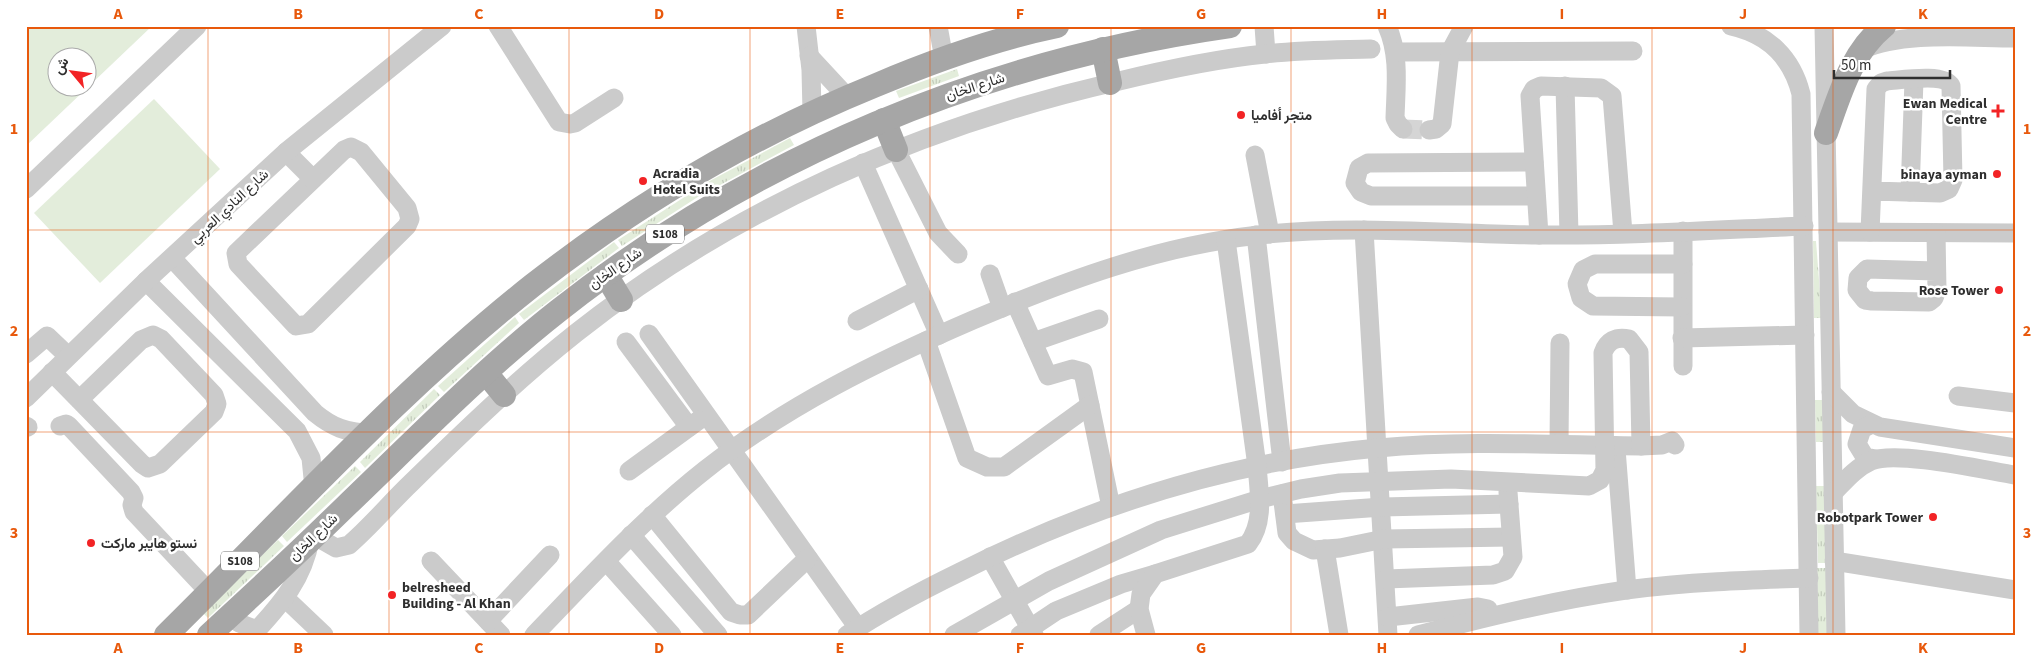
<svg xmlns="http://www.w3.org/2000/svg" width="2041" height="661" font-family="'Source Sans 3',Vazirmatn,sans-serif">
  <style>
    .grass { fill: url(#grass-tufts) }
    .park { fill: #e3eddb; fill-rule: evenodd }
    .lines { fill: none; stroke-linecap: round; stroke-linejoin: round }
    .minor-tunnel { stroke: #d5d5d5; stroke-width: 19; stroke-dasharray: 19 9; stroke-linecap: butt }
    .minor { stroke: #cbcbcb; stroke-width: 19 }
    .major { stroke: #a6a6a6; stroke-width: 24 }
    .grid { fill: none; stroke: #e8590c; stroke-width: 1; stroke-opacity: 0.55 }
    .poi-dot { fill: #f22325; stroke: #fff; stroke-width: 2 }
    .labels { text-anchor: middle; stroke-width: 5; stroke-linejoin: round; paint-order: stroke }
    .shield { fill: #fff; stroke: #6d6d6d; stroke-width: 1 }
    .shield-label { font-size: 12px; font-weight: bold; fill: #2e2e2e }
    .street-label { font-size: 14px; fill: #2e2e2e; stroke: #fff }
    .poi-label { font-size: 14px; font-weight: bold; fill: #2e2e2e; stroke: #fff; text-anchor: end }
    .neatline { fill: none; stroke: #e8590c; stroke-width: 2 }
    .grid-label { font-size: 16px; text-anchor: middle; font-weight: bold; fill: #e8590c }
  </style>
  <defs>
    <pattern id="grass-tufts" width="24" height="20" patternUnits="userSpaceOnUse" patternTransform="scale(1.25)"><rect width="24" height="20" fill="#e3eddb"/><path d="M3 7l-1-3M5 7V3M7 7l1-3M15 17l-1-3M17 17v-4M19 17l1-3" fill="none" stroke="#c3ccbc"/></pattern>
  </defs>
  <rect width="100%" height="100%" fill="#fff"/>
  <g class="grass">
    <polygon points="957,69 959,76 899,98 896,91"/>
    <polygon points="790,138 794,145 709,191 704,184"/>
    <polygon points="700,187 704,193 622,246 618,240"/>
    <polygon points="1813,241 1816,241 1822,318 1814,318"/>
    <polygon points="614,242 619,248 524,320 519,314"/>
    <polygon points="515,317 519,323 444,392 438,386"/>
    <polygon points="434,389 440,395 365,468 360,462"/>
    <polygon points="1815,400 1823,400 1824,442 1816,442"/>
    <polygon points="355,466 361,472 287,542 282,536"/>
    <polygon points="1816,486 1825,486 1826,563 1818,563"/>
    <polygon points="278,540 284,546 208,618 202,612"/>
    <polygon points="1817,568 1826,568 1827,635 1818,635"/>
  </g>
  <g class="park">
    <path d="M26,26H152L26,146ZM58,58H88V88H58Z"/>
    <polygon points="154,99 220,169 100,283 34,213"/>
  </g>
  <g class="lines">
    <polyline class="minor-tunnel" points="1403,129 1429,130"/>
    <g class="minor">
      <polyline points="498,26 559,122 570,124 575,123 614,98"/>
      <polyline points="806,26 811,70 812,112"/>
      <polyline points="938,26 944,59"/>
      <polyline points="1264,26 1266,54"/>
      <path d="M1387,26C1400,55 1396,86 1395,118L1398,124L1403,129"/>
      <path d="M1731,26C1768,34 1792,58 1801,94L1809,635"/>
      <polyline points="1824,26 1836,635"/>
      <path d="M1862,50C1903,31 1969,38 2015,38"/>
      <polyline points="1395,52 1633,51"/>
      <polyline points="809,56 847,97"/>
      <polyline points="1565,86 1569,234"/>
      <polyline points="1429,130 1436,129 1442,124 1450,52 1464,26"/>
      <polygon points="351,147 361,152 407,208 410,219 407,226 308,324 296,326 238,264 236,253 344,150"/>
      <polyline points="896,150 938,233 958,254"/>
      <polyline points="286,152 313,179"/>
      <polyline points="1255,155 1270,234"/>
      <polyline points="1534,162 1368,163 1359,168 1355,183 1361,192 1371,196 1536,196"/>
      <polyline points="863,163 939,335"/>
      <polyline points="26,189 197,26"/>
      <polyline points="1910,192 1914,80"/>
      <polyline points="1364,230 1388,635"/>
      <polyline points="1683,231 1683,366"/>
      <polyline points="1828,232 2015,233"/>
      <path d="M1870,232L1876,89L1881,83L1887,81C1902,80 1944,73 1951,86L1953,180L1949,189L1940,193L1872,191"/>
      <polyline points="1936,233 1937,290 1934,298 1929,302 1872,301 1865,300 1857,290 1858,278 1867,269 1936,271"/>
      <polyline points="1256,235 1282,462"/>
      <polyline points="1539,235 1530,96 1534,89 1541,86 1601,88 1612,96 1623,233"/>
      <path d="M172,258L315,413C332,427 347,433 369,433"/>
      <polyline points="990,274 1002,308"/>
      <polyline points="146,281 297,431 311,458 314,488"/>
      <polyline points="1015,302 1048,376 1072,369 1083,372 1111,507"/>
      <polyline points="1682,307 1593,306 1581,298 1577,284 1583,270 1595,264 1683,264"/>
      <polyline points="857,321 919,289"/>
      <polyline points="649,334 858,628"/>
      <polyline points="1682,338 1805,335"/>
      <polyline points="926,341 967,458 987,467 1004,467 1090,405"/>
      <polyline points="626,342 689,427"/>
      <polyline points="1033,342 1099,319"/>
      <polyline points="26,354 47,336 68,356"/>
      <polyline points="52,372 142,464 148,468 160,464 214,412 217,404 214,395 161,339 153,335 141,340 79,400"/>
      <polyline points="1831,392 1853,414 1880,427 2015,448"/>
      <polyline points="1958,396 2015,403"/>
      <polyline points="26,398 146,281 286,152 442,26"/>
      <polyline points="1872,424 1862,429 1857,444 1865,457 1876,459"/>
      <polyline points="26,426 28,427"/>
      <polyline points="60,426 66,424 69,426 131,492 134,498 132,505 134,512 209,592"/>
      <polyline points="1559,444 1560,343"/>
      <polyline points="1616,449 1627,590"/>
      <polyline points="629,471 699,420"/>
      <path d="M1833,493C1844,482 1855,468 1871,461C1896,450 1984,470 2015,475"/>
      <polyline points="1282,494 1287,533 1294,541 1313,550 1340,548 1384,539 1511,537"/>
      <polyline points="1285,514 1382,507 1509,504"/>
      <polyline points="652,515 731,612 740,615 748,615 808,558"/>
      <polyline points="631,535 718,635"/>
      <path d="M315,536L336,548L349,545C371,526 390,503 411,483C464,431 518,379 576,333C734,208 920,127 1115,82C1164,70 1215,59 1265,54C1300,50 1336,50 1371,49"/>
      <polyline points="1325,549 1339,635"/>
      <polyline points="990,557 1034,635"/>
      <polyline points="431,561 501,635"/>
      <polyline points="606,561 672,635"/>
      <polyline points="1834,561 2015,590"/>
      <polyline points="1386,579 1493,575 1505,571 1513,557 1508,492"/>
      <polyline points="285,598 324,635"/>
      <polyline points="1388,617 1478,607 1488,609"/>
      <polyline points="488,621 550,555"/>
      <path d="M239,623L257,630C282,603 303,578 310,540"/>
      <path d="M534,635C589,578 643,519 705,470C786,406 878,361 973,320C1065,281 1158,246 1259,235C1352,224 1446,234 1539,235C1627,236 1716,230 1804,226"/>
      <path d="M847,635C883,611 921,591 960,572C1091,506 1232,461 1378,448C1466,440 1553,445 1641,446L1662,445L1672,441L1675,445"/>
      <path d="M954,635L1049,581L1161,530L1260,499L1301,489L1340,483L1451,479L1589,486L1600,480L1605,470L1603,353C1607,341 1616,336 1629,339L1639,352L1641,446"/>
      <polyline points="1020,635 1056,611 1121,584 1155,574"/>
      <polyline points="1099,635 1139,609"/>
      <path d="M1146,635L1139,609L1141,594L1155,574L1248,544C1265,522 1259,492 1257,466L1226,240"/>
      <path d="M1418,635C1487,617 1556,600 1626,590C1687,582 1748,580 1809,578"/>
    </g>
    <g class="major">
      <polyline points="1103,49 1110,83"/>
      <polyline points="884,120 896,150"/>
      <path d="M1826,133C1840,94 1851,53 1884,26"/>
      <polyline points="606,275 621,300"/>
      <polyline points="486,373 504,395"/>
      <path d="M166,635C286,517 400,390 533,285C637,204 751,136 874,86C933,61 994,39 1057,26"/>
      <path d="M209,635C256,592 302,549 347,505C416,439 483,370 558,311C753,157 985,61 1230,26"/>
    </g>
  </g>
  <path class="grid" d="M208,26V635M389,26V635M569,26V635M750,26V635M930,26V635M1111,26V635M1291,26V635M1472,26V635M1652,26V635M1833,26V635M26,230H2015M26,432H2015"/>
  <g class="poi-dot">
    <path d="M1995.5 103.5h5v5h5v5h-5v5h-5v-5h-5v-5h5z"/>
    <circle cx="1241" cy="115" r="5"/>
    <circle cx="1997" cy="174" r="5"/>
    <circle cx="643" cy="181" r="5"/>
    <circle cx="1999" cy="290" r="5"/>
    <circle cx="1933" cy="517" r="5"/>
    <circle cx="91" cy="543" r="5"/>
    <circle cx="392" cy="595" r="5"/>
  </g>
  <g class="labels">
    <g class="shield">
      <rect x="646" y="224.5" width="38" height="19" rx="4"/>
      <rect x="221" y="551.5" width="38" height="19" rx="4"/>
    </g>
    <g class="shield-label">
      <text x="665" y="238">S108</text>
      <text x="240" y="565">S108</text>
    </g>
    <g class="street-label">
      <text transform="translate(975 86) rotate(-18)" y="5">شارع الخان</text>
      <text transform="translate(229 206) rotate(-43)" y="5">شارع النادي العربي</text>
      <text transform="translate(615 268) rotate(-35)" y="5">شارع الخان</text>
      <text transform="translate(313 537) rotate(-44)" y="5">شارع الخان</text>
    </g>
    <g class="poi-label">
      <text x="1987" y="108">Ewan Medical<tspan x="1987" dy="16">Centre</tspan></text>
      <text x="1251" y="120" text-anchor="start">متجر أفاميا</text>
      <text x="653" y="178" text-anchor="start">Acradia<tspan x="653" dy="16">Hotel Suits</tspan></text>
      <text x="1987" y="179">binaya ayman</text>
      <text x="1989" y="295">Rose Tower</text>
      <text x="1923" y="522">Robotpark Tower</text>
      <text x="101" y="548" text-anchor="start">نستو هايبر ماركت</text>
      <text x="402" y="592" text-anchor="start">belresheed<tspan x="402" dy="16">Building - Al Khan</tspan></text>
    </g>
  </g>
  <rect width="2041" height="661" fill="none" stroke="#ffffff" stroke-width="55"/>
  <g transform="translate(72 72) rotate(299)"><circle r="24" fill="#ffffff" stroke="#ababab"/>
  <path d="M0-4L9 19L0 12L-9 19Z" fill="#f22325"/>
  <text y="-8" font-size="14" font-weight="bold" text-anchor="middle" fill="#2e2e2e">ش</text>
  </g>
  <path d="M1834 70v8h116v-8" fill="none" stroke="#2e2e2e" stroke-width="2.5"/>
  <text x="1841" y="70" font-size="15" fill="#2e2e2e" stroke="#ffffff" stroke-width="4" paint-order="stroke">50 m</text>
  <rect x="28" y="28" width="1986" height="606" class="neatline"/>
  <g class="grid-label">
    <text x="118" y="19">A</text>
    <text x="298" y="19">B</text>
    <text x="479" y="19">C</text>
    <text x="659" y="19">D</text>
    <text x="840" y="19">E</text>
    <text x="1020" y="19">F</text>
    <text x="1201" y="19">G</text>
    <text x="1382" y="19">H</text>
    <text x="1562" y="19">I</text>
    <text x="1743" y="19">J</text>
    <text x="1923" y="19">K</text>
    <text x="14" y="134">1</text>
    <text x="2027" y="134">1</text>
    <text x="14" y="336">2</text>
    <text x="2027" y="336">2</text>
    <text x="14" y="538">3</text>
    <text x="2027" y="538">3</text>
    <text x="118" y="653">A</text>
    <text x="298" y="653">B</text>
    <text x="479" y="653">C</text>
    <text x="659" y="653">D</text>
    <text x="840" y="653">E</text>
    <text x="1020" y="653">F</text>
    <text x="1201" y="653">G</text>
    <text x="1382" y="653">H</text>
    <text x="1562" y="653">I</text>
    <text x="1743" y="653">J</text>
    <text x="1923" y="653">K</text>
  </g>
</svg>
